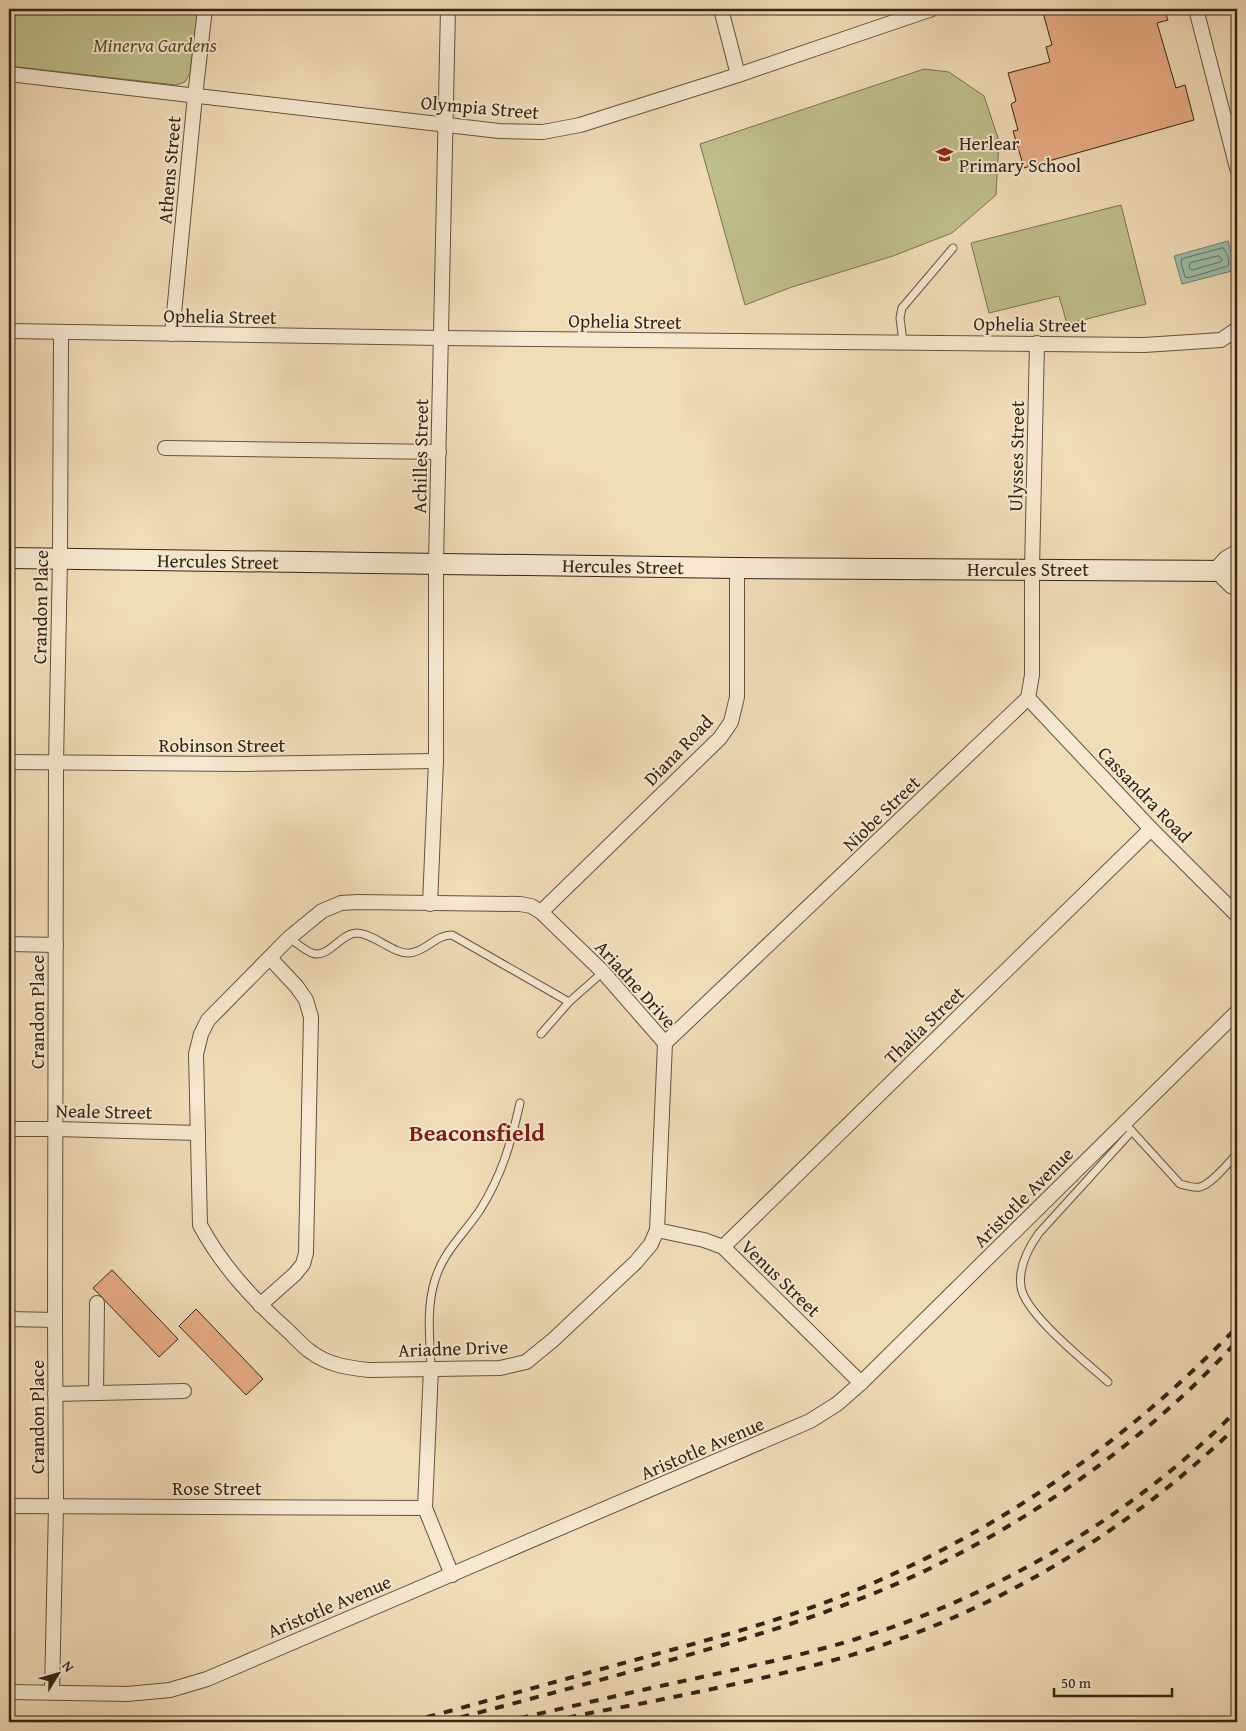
<svg xmlns="http://www.w3.org/2000/svg" width="1246" height="1731" font-family="'Gentium Book Plus',serif">
  <style>
    .green { fill: #bebf8c; stroke: #797250 }
    .water { fill: #9cbcaa; stroke: #72806e }
    .lines { fill: none; stroke-linecap: round; stroke-linejoin: round }
    .shore { stroke: #68705f; stroke-width: 1 }
    .building { fill: #e8ac85; stroke: #342514 }
    .lane-casing { stroke: #63533d; stroke-width: 9 }
    .street-casing { stroke: #63533d; stroke-width: 16 }
    .secondary-casing { stroke: #342514; stroke-width: 22 }
    .lane { stroke: #f6e8d1; stroke-width: 7 }
    .street { stroke: #f6e8d1; stroke-width: 14 }
    .secondary { stroke: #f6e8d1; stroke-width: 20 }
    .rail { stroke: #342514; stroke-width: 4; stroke-dasharray: 9 9; stroke-linecap: butt }
    .labels { text-anchor: middle; stroke-width: 4; stroke-linejoin: round; paint-order: stroke }
    .park-label { font-size: 19px; font-style: italic; fill: #564c32; stroke: #f6e8d1 }
    .street-label { font-size: 19px; fill: #342514; stroke: #f6e8d1 }
    .poi-label { font-size: 19px; fill: #342514; stroke: #f6e8d1; text-anchor: start }
    .district-label { font-size: 24px; font-weight: bold; fill: #7a1f14; stroke: #f6e8d1 }
  </style>
  <rect width="100%" height="100%" fill="#f1dcb8"/>
  <filter id="stains"><feTurbulence type="fractalNoise" baseFrequency=".004" numOctaves="4"/><feColorMatrix values="0 0 0 0 .2 0 0 0 0 .09 0 0 0 0 .02 0 0 0 .5 -.17"/></filter>
  <radialGradient id="worn" r=".72"><stop offset=".6" stop-color="#630" stop-opacity="0"/><stop offset="1" stop-color="#630" stop-opacity=".3"/></radialGradient>
  <g class="green">
    <polygon points="9,9 198,9 190,73 185,82 176,85 9,66"/>
    <polygon points="924,69 949,72 984,96 999,141 996,195 952,233 893,256 792,287 745,305 700,144"/>
    <polygon points="1121,205 1146,304 1067,324 1059,296 989,313 971,243"/>
  </g>
  <polygon class="water" points="1228,241 1236,270 1182,284 1174,256"/>
  <g class="lines">
    <g class="shore">
      <path d="M1223,248C1227,251 1230,262 1228,266L1188,278L1185,277L1181,262L1182,259Z"/>
      <polygon points="1219,256 1222,260 1220,262 1192,270 1189,268 1190,263"/>
    </g>
  </g>
  <g class="building">
    <polygon points="1042,9 1164,9 1168,20 1157,23 1176,88 1185,85 1194,120 1024,168 1013,131 1018,130 1011,104 1016,101 1008,73 1050,62 1046,47 1052,45"/>
    <polygon points="112,1270 178,1339 159,1357 93,1288"/>
    <polygon points="196,1309 263,1379 246,1395 179,1326"/>
  </g>
  <g class="lines">
    <defs>
      <g id="lane">
        <polyline points="903,342 900,318 902,308 953,248"/>
        <path d="M289,938C297,943 304,950 312,953C328,959 340,934 356,933C374,933 394,955 410,953C427,951 435,935 452,935L569,1002L603,972"/>
        <polyline points="541,1034 569,1002"/>
        <path d="M1130,1129L1180,1184C1187,1186 1193,1188 1200,1187C1212,1184 1229,1162 1237,1154"/>
        <path d="M431,1368C430,1339 426,1308 435,1280C443,1252 464,1234 480,1210C502,1175 511,1143 520,1103"/>
        <path d="M1108,1382C1087,1363 1025,1314 1021,1287C1018,1268 1029,1247 1039,1233L1132,1131"/>
      </g>
      <g id="street">
        <polyline points="721,9 738,75"/>
        <polyline points="1196,9 1237,168"/>
        <polyline points="9,74 499,131 543,132 580,125 738,75 932,9"/>
        <polyline points="9,331 442,338 1144,345 1221,340 1237,329"/>
        <polyline points="172,334 195,96 205,9"/>
        <polyline points="165,448 439,452"/>
        <polyline points="1237,552 1226,558 1215,570 1231,586 1237,589"/>
        <polyline points="1028,698 1151,829 1237,915"/>
        <polyline points="9,762 244,764 436,761"/>
        <path d="M357,902L520,904L531,906L541,912L603,972L665,1043L657,1230L651,1244L636,1262L553,1340L526,1362L500,1368L369,1370C349,1368 328,1365 311,1352C302,1346 294,1336 286,1329C252,1298 222,1266 200,1225L196,1054L201,1034L208,1020L289,938L322,911L341,903Z"/>
        <polyline points="430,904 436,761 436,563 448,9"/>
        <polyline points="541,912 720,738 731,722 737,697 737,568"/>
        <polyline points="9,944 56,945"/>
        <polyline points="665,1043 1028,698 1032,675 1032,569 1037,343"/>
        <polyline points="9,1129 56,1129 198,1133"/>
        <polyline points="657,1230 704,1240 723,1247 861,1383"/>
        <polyline points="723,1247 1151,829"/>
        <polyline points="260,1305 295,1274 303,1264 306,1253 311,1017 306,1000 297,987 270,958"/>
        <polyline points="9,1319 55,1320"/>
        <polyline points="431,1368 425,1508 452,1575"/>
        <polyline points="96,1393 97,1303"/>
        <polyline points="55,1394 184,1391"/>
        <polyline points="9,1506 425,1508"/>
        <polyline points="9,1692 127,1694 170,1690 207,1679 810,1421 837,1404 861,1383 1237,1012"/>
        <polyline points="52,1692 56,1506 55,1320 56,763 60,559 61,332"/>
      </g>
      <polyline id="secondary" points="9,558 737,568 1237,571"/>
    </defs>
    <use href="#lane" class="lane-casing"/>
    <use href="#street" class="street-casing"/>
    <use href="#secondary" class="secondary-casing"/>
    <use href="#lane" class="lane"/>
    <use href="#street" class="street"/>
    <use href="#secondary" class="secondary"/>
    <g class="rail">
      <path d="M409,1722C491,1700 572,1677 653,1655C730,1634 807,1613 880,1580C1015,1520 1135,1433 1237,1327"/>
      <path d="M443,1722C515,1703 588,1684 660,1663C735,1642 810,1620 882,1590C1012,1536 1143,1445 1237,1341"/>
      <path d="M502,1722C556,1710 611,1697 665,1685C729,1671 793,1658 856,1639C995,1597 1136,1514 1237,1410"/>
      <path d="M550,1722C581,1714 613,1709 644,1703C708,1690 772,1677 834,1660C986,1618 1125,1535 1237,1426"/>
    </g>
  </g>
  <defs>
    <symbol id="school-bare" viewBox="-9 -9 18 18"><path d="M0-5L7-2L0 1L-7-2ZM-4 1L0 2.5L4 1V4Q0 6-4 4Z" fill="#8f2418" stroke="#f6e8d1" stroke-width="2.5" paint-order="stroke"/></symbol>
  </defs>
  <g fill-rule="evenodd">
    <use href="#school-bare" x="932" y="142" width="25" height="25"/>
  </g>
  <g class="labels">
    <g class="park-label">
      <text x="155" y="52">Minerva Gardens</text>
    </g>
    <g class="street-label">
      <text transform="translate(480 107) rotate(5)" y="7">Olympia Street</text>
      <text transform="translate(169 170) rotate(-85)" y="7">Athens Street</text>
      <text transform="translate(220 316) rotate(1)" y="7">Ophelia Street</text>
      <text transform="translate(625 321) rotate(1)" y="7">Ophelia Street</text>
      <text transform="translate(1030 324) rotate(1)" y="7">Ophelia Street</text>
      <text transform="translate(420 456) rotate(-89)" y="7">Achilles Street</text>
      <text transform="translate(1016 456) rotate(-89)" y="7">Ulysses Street</text>
      <text transform="translate(218 561) rotate(1)" y="7">Hercules Street</text>
      <text transform="translate(623 566) rotate(1)" y="7">Hercules Street</text>
      <text x="1028" y="576">Hercules Street</text>
      <text transform="translate(40 607) rotate(-89)" y="7">Crandon Place</text>
      <text x="222" y="752">Robinson Street</text>
      <text transform="translate(678 750) rotate(-46)" y="7">Diana Road</text>
      <text transform="translate(1145 794) rotate(46)" y="7">Cassandra Road</text>
      <text transform="translate(881 813) rotate(-44)" y="7">Niobe Street</text>
      <text transform="translate(636 984) rotate(48)" y="7">Ariadne Drive</text>
      <text transform="translate(37 1012) rotate(-90)" y="7">Crandon Place</text>
      <text transform="translate(924 1025) rotate(-44)" y="7">Thalia Street</text>
      <text transform="translate(104 1111) rotate(1)" y="7">Neale Street</text>
      <text transform="translate(1023 1197) rotate(-45)" y="7">Aristotle Avenue</text>
      <text transform="translate(781 1278) rotate(44)" y="7">Venus Street</text>
      <text transform="translate(453 1348) rotate(-2)" y="7">Ariadne Drive</text>
      <text transform="translate(37 1417) rotate(-90)" y="7">Crandon Place</text>
      <text transform="translate(702 1448) rotate(-23)" y="7">Aristotle Avenue</text>
      <text x="217" y="1495">Rose Street</text>
      <text transform="translate(329 1606) rotate(-23)" y="7">Aristotle Avenue</text>
    </g>
    <g class="poi-label">
      <text x="959" y="150">Herlear<tspan x="959" dy="22">Primary School</tspan></text>
    </g>
    <g class="district-label">
      <text x="477" y="1141">Beaconsfield</text>
    </g>
  </g>
  <rect width="1246" height="1731" fill="none" stroke="#f1dcb8" stroke-width="30"/>
  <rect x="10" y="10" width="1226" height="1711" fill="none" stroke="#342514" stroke-width="2.5"/>
  <rect x="15" y="15" width="1216" height="1701" fill="none" stroke="#342514"/>
  <g transform="translate(58 1674) rotate(53)" stroke="#f6e8d1" stroke-width="4" paint-order="stroke">
  <path d="M0-4L9 19L0 12L-9 19Z" fill="#342514"/>
  <text y="-8" font-size="14" font-weight="bold" text-anchor="middle" fill="#342514">N</text>
  </g>
  <path d="M1054 1688v8h118v-8" fill="none" stroke="#342514" stroke-width="2.5"/>
  <text x="1061" y="1688" font-size="15" fill="#342514" stroke="#f6e8d1" stroke-width="4" paint-order="stroke">50 m</text>
  <rect width="100%" height="100%" filter="url(#stains)"/>
  <rect width="100%" height="100%" fill="url(#worn)"/>
</svg>
